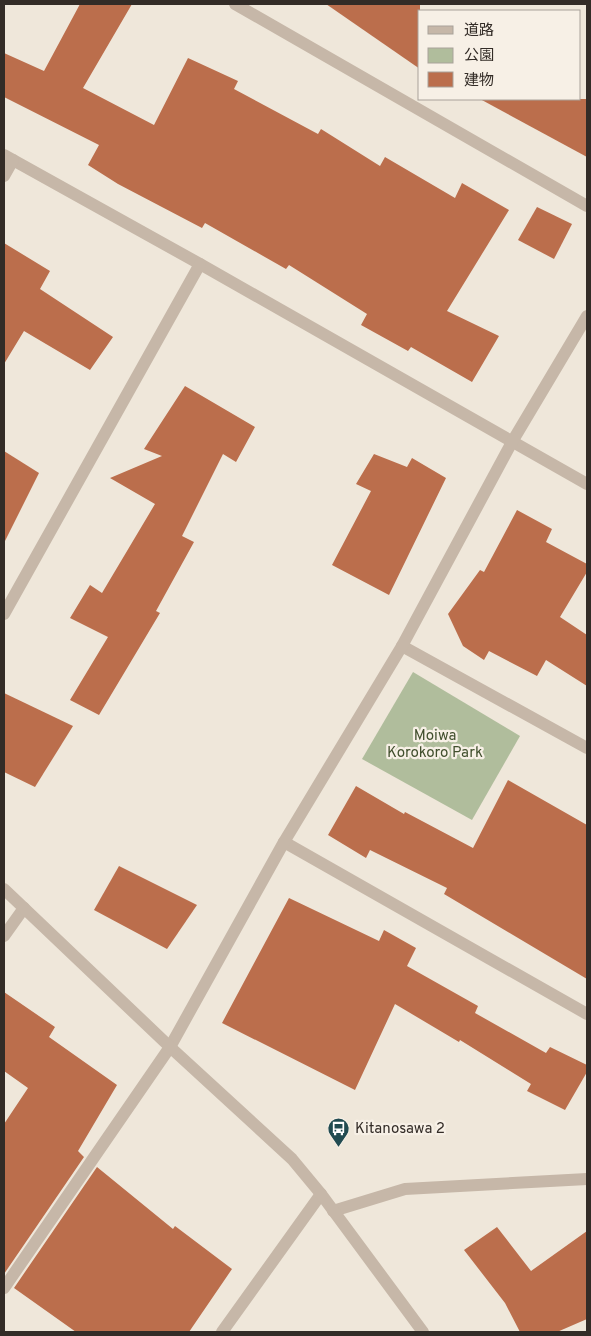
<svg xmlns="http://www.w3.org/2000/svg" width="591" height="1336" font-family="Overpass,'Noto Sans JP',sans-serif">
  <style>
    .green { fill: #b0bd9c }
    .building { fill: #bb6e4c }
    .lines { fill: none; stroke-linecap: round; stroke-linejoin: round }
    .minor { stroke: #c6b7a8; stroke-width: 12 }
    .tertiary { stroke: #c6b7a8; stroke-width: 12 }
    .labels { text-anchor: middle; stroke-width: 4.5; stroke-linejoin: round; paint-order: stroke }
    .park-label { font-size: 15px; fill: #414f2d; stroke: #f7f0e6 }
    .poi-label { font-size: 15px; fill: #332c27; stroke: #f7f0e6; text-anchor: start }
  </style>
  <rect width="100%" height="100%" fill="#efe7da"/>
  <polygon class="green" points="413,672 520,736 472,820 362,759"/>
  <g class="building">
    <polygon points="80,4 132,4 83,88 154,125 188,58 238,81 234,89 318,134 321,129 380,166 385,157 455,198 462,183 509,210 447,311 499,336 472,382 411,347 408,351 361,325 367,314 289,265 286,269 205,223 202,228 118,184 88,165 99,145 4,97 4,53 44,71"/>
    <polygon points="326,4 420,4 420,69"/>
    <polygon points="480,99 587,99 587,157"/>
    <polygon points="537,207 572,224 554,259 518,240"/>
    <polygon points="4,243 50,271 40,289 113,337 90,370 24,331 4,364"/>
    <polygon points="185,386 255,427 236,462 223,454 182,536 194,542 156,611 160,613 99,715 70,700 108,637 70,618 90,585 102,593 155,504 110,478 162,456 144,449"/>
    <polygon points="4,451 39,473 4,543"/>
    <polygon points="374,454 407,467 412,458 446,478 389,595 332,565 371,491 356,484"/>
    <polygon points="517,510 552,529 546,542 587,564 587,572 560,617 587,635 587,686 546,660 537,676 489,651 484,660 463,646 448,614 480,570 484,572"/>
    <polygon points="4,693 73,726 35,787 4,772"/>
    <polygon points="508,780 587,825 587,979 444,894 447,888 370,850 366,858 328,835 356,786 404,814 405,812 473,848"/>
    <polygon points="119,866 197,905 167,949 94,910"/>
    <polygon points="289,898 379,941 384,930 416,948 407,966 478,1006 475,1013 546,1053 550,1047 587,1065 587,1072 565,1110 527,1091 531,1084 460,1040 459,1042 395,1004 355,1090 222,1023"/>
    <polygon points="4,992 55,1027 49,1037 117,1085 78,1151 84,1157 4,1274 4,1124 28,1088 4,1071"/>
    <polygon points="97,1167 173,1229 175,1226 232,1269 189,1332 76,1332 14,1288"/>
    <polygon points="497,1227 531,1271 587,1231 587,1319 557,1332 520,1332 505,1303 464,1250"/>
  </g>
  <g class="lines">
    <g class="minor">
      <polyline points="235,4 587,206"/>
      <polyline points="4,155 200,264 587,484"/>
      <polyline points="4,176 13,160"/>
      <polyline points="4,614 200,264"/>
      <polyline points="402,646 587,748"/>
      <polyline points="284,842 587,1014"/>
      <polyline points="4,936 24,908"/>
      <polyline points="333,1211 405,1189 587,1179"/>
      <polyline points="4,1288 170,1047 284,842 402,646 512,442 587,316"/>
      <polyline points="222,1332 321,1194"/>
    </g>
    <polyline class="tertiary" points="4,889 170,1047 292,1159 321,1194 423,1332"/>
  </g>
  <defs>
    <symbol id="bus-pin" viewBox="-11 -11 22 30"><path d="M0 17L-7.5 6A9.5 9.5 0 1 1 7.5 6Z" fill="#214b51" stroke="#f7f0e6"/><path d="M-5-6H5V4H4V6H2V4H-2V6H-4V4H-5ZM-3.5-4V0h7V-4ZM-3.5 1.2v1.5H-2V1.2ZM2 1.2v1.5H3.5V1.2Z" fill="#fff"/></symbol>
  </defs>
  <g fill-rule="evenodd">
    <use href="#bus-pin" x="326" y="1116" width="25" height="34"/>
  </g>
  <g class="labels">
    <g class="park-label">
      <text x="435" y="740">Moiwa<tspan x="435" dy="17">Korokoro Park</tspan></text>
    </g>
    <g class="poi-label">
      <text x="355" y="1133">Kitanosawa 2</text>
    </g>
  </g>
  <rect width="591" height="1336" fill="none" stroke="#332c27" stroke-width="10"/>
  <rect x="418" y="10" width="162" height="90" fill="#f7f0e6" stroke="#a9a29a"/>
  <rect x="428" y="26" width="25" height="8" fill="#c6b7a8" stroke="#a9a29a"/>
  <text x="464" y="35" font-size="15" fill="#332c27">道路</text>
  <rect x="428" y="48" width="25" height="15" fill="#b0bd9c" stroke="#a9a29a"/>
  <text x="464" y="60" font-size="15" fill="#332c27">公園</text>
  <rect x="428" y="72" width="25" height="15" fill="#bb6e4c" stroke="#a9a29a"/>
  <text x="464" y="85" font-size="15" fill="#332c27">建物</text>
</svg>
